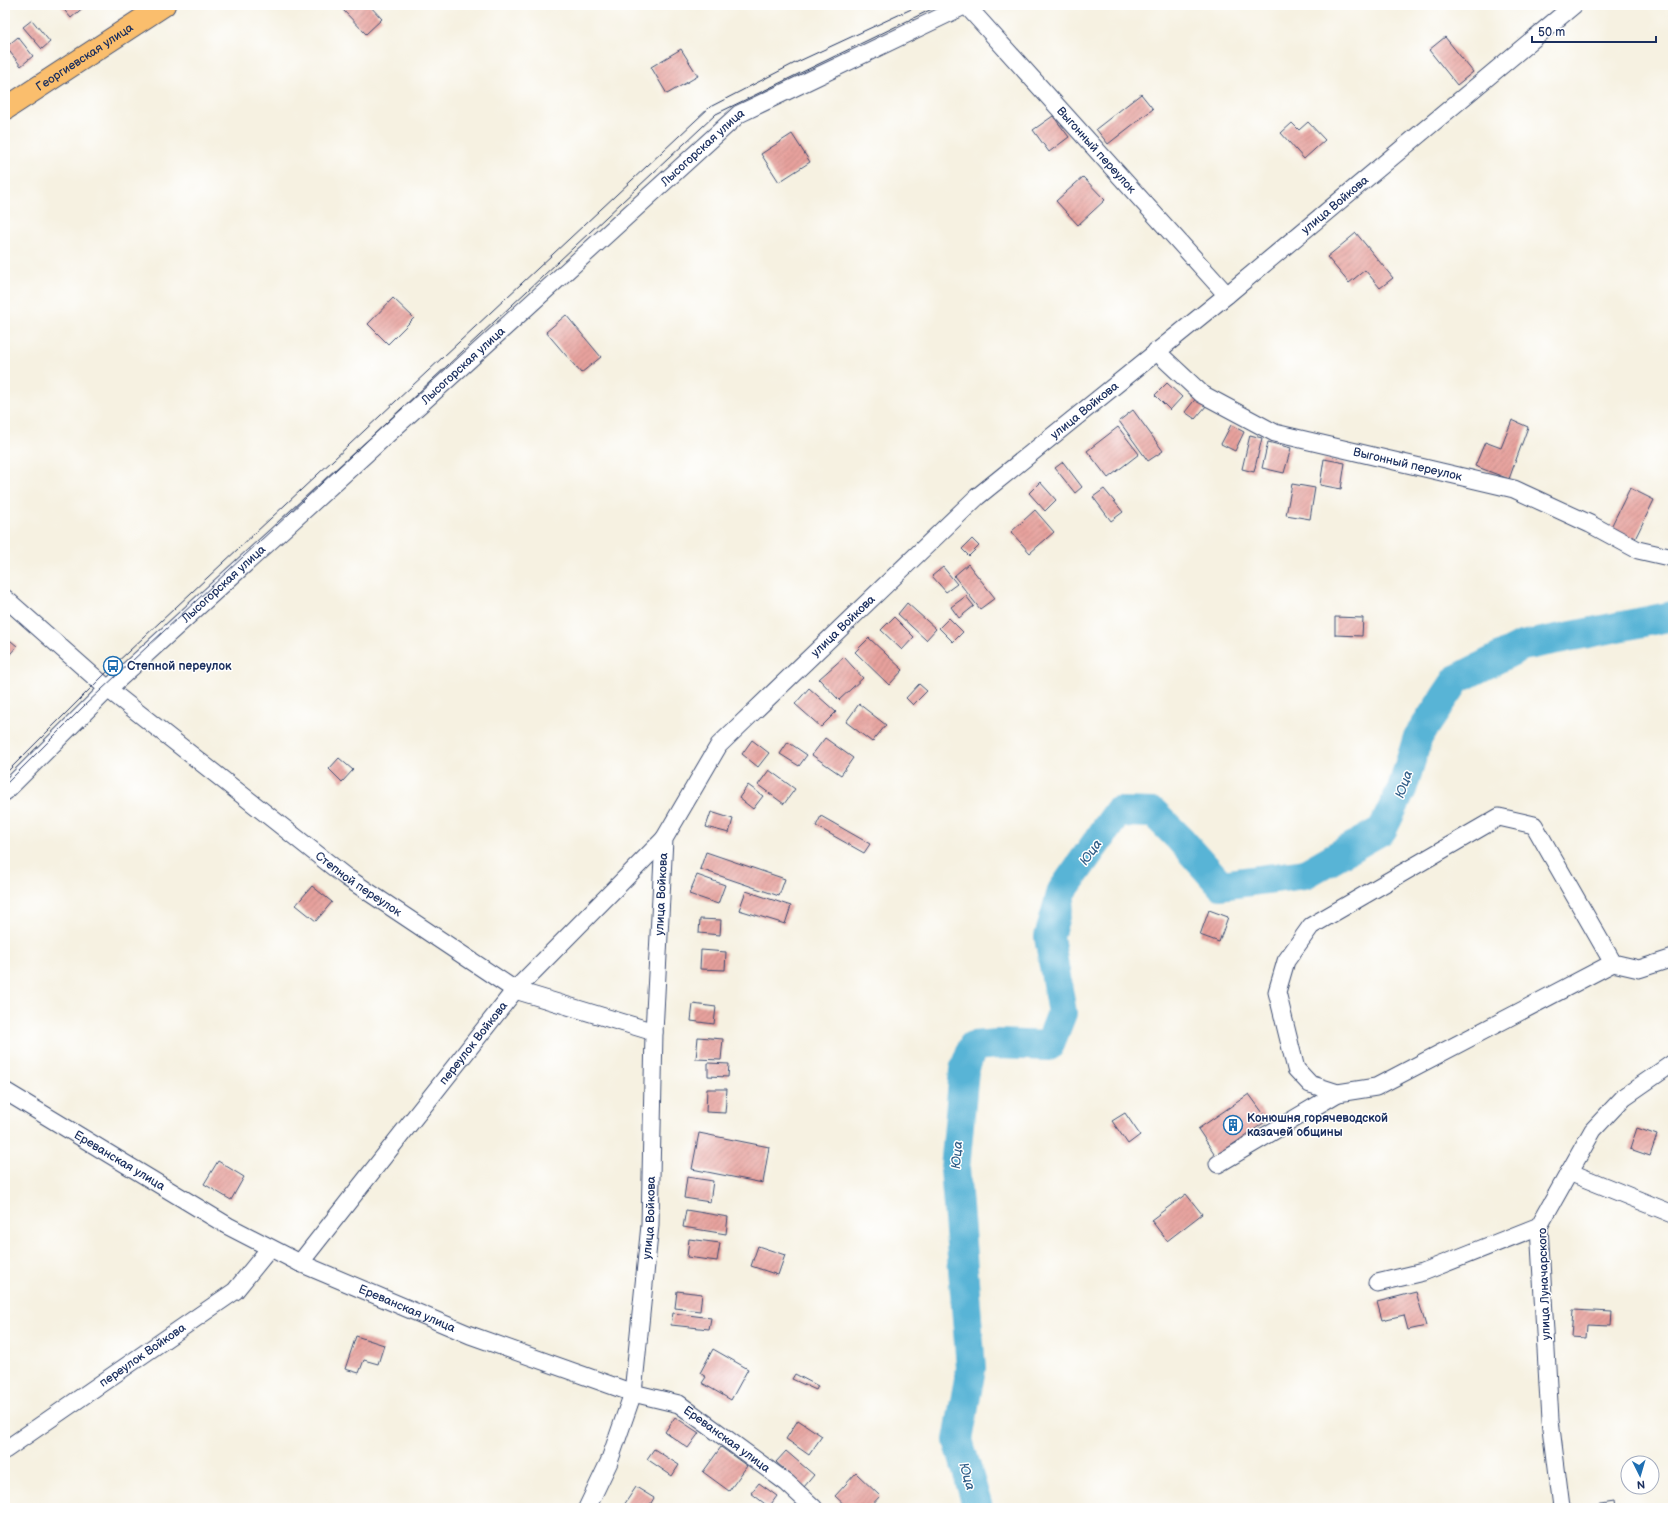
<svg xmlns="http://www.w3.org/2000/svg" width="1678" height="1513" font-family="'Balsamiq Sans',sans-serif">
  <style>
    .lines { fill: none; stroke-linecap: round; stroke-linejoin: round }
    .river { stroke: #58b4d6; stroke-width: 30 }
    .building { fill: url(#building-hatch) }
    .minor-casing { stroke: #3c4c72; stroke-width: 19 }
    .major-casing { stroke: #3c4c72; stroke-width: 24 }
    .minor { stroke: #fff; stroke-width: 17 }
    .major { stroke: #fabe6d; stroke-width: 22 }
    .tram { stroke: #1b2f5e; stroke-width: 1 }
    .labels { text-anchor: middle; stroke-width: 3; stroke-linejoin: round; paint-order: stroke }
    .street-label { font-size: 12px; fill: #1b2f5e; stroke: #fff }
    .poi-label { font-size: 12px; font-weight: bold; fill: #1b2f5e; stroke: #fff; text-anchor: start }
    .water-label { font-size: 13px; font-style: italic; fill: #305e88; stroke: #fff }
  </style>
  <defs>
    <pattern id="building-hatch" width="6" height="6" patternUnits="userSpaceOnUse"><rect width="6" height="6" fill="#e7a19c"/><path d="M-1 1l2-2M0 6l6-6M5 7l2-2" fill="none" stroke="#ba8482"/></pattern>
  </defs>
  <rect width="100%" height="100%" fill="#fff"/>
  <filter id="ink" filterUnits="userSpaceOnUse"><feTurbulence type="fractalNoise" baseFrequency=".025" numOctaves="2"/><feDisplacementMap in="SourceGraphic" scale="8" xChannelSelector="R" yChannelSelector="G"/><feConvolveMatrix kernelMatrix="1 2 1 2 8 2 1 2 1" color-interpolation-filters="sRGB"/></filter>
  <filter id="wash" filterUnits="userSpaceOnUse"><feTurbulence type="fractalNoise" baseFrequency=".012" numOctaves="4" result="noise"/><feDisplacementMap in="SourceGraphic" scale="16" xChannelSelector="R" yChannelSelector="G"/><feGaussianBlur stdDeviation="0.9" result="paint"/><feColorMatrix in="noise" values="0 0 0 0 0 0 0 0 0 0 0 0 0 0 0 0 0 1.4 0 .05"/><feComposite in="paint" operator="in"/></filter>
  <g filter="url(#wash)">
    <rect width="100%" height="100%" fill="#f6f1e1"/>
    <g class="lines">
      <polyline class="river" points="978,1508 958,1440 971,1368 955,1169 964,1070 973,1046 998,1044 1049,1046 1062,1013 1049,937 1062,891 1118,812 1154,813 1180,839 1221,885 1305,874 1382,830 1402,789 1418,737 1457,679 1522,646 1673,616"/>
    </g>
    <g id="blocks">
      <g class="building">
        <polygon points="60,5 86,5 71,18"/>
        <polygon points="349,5 369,5 382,19 366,34 343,10"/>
        <polygon points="32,20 50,42 42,49 23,27"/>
        <polygon points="18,37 33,56 21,66 6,47"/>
        <polygon points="1445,37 1473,72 1457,85 1429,50"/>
        <polygon points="681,49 698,76 667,94 651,67"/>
        <polygon points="1141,94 1153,109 1108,144 1096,129"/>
        <polygon points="1053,116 1069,137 1049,152 1033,130"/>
        <polygon points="1308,122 1325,140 1304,159 1281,133 1292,123 1299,130"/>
        <polygon points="792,134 810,162 779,182 761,154"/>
        <polygon points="1083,177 1105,200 1078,225 1056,201"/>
        <polygon points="1356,233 1393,278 1380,288 1365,270 1349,283 1327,257"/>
        <polygon points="393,298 414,318 388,344 368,324"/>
        <polygon points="566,315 601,357 581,373 546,332"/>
        <polygon points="1167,383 1182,397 1170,410 1155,395"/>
        <polygon points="1197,397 1207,405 1195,419 1185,412"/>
        <polygon points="1133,410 1163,451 1148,461 1119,421"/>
        <polygon points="1512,420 1528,427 1509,479 1475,466 1485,442 1501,448"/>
        <polygon points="1231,425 1244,432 1235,451 1221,444"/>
        <polygon points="1118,427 1139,454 1108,478 1087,451"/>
        <polygon points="1250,435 1262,438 1254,472 1242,469"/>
        <polygon points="1268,442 1291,448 1284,473 1262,468"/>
        <polygon points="1324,459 1345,463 1341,489 1320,485"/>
        <polygon points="1063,462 1082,487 1075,493 1055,468"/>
        <polygon points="1040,482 1056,500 1045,511 1029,493"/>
        <polygon points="1292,484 1315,488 1310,519 1286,515"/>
        <polygon points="1630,488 1654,500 1634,541 1610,529"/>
        <polygon points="1104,489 1123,512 1111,521 1093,497"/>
        <polygon points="1035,510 1054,532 1030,553 1011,532"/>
        <polygon points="972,539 979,546 969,556 962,549"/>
        <polygon points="968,564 995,598 980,609 954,576"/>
        <polygon points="943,567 957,584 946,592 932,576"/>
        <polygon points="966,596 974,606 959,618 951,607"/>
        <polygon points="907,603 936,629 926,640 898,614"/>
        <polygon points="894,617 914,637 902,650 881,630"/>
        <polygon points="1335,617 1363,618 1362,636 1335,635"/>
        <polygon points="949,618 963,632 953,642 939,628"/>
        <polygon points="5,636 17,646 5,660"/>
        <polygon points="869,638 903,670 889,685 855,652"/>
        <polygon points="844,657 863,678 839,700 819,679"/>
        <polygon points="919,684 927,691 913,705 906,698"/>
        <polygon points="809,688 836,712 821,727 795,704"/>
        <polygon points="859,704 886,725 872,742 846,722"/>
        <polygon points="825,738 853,758 841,775 812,755"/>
        <polygon points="752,740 769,753 758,767 742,754"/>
        <polygon points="788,742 807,755 799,766 780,754"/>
        <polygon points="339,758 353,770 342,782 329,769"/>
        <polygon points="769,770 795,789 784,804 758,785"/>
        <polygon points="748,785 763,796 753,809 739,798"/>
        <polygon points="711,812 733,819 729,833 706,827"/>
        <polygon points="821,816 870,844 864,853 816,826"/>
        <polygon points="706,852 785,879 779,896 700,869"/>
        <polygon points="697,875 725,885 718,904 689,894"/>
        <polygon points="312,886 332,902 316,921 296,905"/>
        <polygon points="746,891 791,906 785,924 739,910"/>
        <polygon points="1209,910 1228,917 1219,942 1200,935"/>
        <polygon points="700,919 721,920 720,935 699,933"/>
        <polygon points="701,950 726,952 725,970 700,969"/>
        <polygon points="693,1004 716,1007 714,1024 691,1021"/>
        <polygon points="698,1037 723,1039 721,1060 696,1059"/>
        <polygon points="708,1063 729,1064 728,1077 708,1076"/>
        <polygon points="707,1089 727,1089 725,1113 706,1112"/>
        <polygon points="1249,1094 1268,1120 1216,1156 1198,1129"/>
        <polygon points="1125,1113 1140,1135 1128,1144 1112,1121"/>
        <polygon points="1637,1128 1657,1135 1650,1156 1630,1149"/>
        <polygon points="699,1133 769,1147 763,1183 692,1169"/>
        <polygon points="218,1161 244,1177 231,1200 204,1184"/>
        <polygon points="687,1177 713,1181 710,1202 684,1198"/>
        <polygon points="1186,1194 1202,1214 1167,1241 1151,1220"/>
        <polygon points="686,1210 728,1217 726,1234 683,1227"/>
        <polygon points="689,1239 720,1243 717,1261 687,1257"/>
        <polygon points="758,1246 785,1255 778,1275 751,1266"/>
        <polygon points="677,1291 702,1294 700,1311 675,1308"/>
        <polygon points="1416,1292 1426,1326 1408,1330 1404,1315 1382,1320 1377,1302"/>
        <polygon points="1573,1310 1612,1312 1611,1325 1587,1324 1586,1338 1571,1337"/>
        <polygon points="673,1313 711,1318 709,1329 671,1325"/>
        <polygon points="356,1336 384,1345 378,1364 364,1360 359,1373 345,1369"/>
        <polygon points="713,1349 748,1369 731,1400 702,1383 706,1377 700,1373"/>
        <polygon points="795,1374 818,1386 816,1390 792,1379"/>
        <polygon points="675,1417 699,1433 688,1448 665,1432"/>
        <polygon points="798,1420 822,1436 809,1455 786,1439"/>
        <polygon points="721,1447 747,1466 729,1491 703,1472"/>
        <polygon points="654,1449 679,1465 672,1476 647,1459"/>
        <polygon points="786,1451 814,1475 804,1487 776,1462"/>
        <polygon points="856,1473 880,1496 869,1508 848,1508 835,1496"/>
        <polygon points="759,1483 777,1496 769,1507 751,1493"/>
        <polygon points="636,1487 654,1498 648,1508 629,1508 624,1505"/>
        <polygon points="1612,1501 1613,1508 1581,1508 1581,1506"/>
      </g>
    </g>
  </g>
  <g filter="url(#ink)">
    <use href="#blocks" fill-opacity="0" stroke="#3c4c72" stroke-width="1"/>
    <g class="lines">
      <defs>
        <g id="minor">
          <path id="s1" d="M966,5L1227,295"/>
          <path id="s2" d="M1156,351L1202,394L1275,433L1514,489L1590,524L1638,550L1673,558"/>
          <path id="s3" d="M5,598L108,689L346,877L515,990L654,1032"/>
          <path id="s4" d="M5,792L108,689L739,114L966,5"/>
          <polyline points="1613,963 1534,825 1499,817 1311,926 1286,961 1277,992 1296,1069 1310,1084 1338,1093 1376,1087 1613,963 1639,969 1673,958"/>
          <path id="s5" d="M5,1091L228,1226L300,1263L470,1335L633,1393L679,1404L787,1483L814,1508"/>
          <polyline points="1218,1164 1338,1093"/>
          <polyline points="1569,1172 1673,1214"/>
          <path id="s6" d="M300,1263L515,990L664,839"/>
          <polyline points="1377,1283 1423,1272 1539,1226"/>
          <path id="s7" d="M5,1450L235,1291L270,1248"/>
          <path id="s8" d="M587,1508L609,1462L633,1393L650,1225L654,1032L664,839L719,745L977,497L1227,295L1574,5"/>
          <polyline points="1561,1508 1550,1420 1539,1226 1593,1130 1624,1097 1673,1063"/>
        </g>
        <g id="major">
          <path id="s9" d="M5,109L164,5"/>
        </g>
      </defs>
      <use href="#minor" class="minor-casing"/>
      <use href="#major" class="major-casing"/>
      <use href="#minor" class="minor"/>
      <use href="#major" class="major"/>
      <g class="tram">
        <polyline points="5,774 113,666 710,107 795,63 920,5"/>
        <polyline points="5,785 85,705 716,114 940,5"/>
      </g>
    </g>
  </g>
  <defs>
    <symbol id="bus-ring" viewBox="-11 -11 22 22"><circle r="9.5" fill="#fff" stroke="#1f6fb2" stroke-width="1.5"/><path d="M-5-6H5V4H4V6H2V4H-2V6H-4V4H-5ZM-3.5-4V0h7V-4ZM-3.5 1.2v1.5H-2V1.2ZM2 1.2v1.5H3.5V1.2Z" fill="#1f6fb2"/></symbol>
    <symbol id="building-ring" viewBox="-11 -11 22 22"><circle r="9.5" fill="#fff" stroke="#1f6fb2" stroke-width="1.5"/><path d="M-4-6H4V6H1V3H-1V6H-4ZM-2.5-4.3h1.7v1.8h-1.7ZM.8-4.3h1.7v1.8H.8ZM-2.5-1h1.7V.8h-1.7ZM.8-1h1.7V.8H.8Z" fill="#1f6fb2"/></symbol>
  </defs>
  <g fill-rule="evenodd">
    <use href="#bus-ring" x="102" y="655" width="22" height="22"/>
    <use href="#building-ring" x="1222" y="1114" width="22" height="22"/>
  </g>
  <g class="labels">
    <g class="street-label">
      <text dy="4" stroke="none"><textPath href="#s9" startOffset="95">Георгиевская улица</textPath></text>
      <text dy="4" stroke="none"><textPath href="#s4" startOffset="950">Лысогорская улица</textPath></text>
      <text dy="4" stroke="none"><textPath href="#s1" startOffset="195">Выгонный переулок</textPath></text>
      <text dy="4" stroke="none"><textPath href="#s8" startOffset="1608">улица Войкова</textPath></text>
      <text dy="4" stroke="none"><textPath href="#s4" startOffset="626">Лысогорская улица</textPath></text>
      <text dy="4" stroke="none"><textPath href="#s8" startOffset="1284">улица Войкова</textPath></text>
      <text dy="4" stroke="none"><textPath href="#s2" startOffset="282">Выгонный переулок</textPath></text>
      <text dy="4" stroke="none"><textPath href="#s4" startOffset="302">Лысогорская улица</textPath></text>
      <text dy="4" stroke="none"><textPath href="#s8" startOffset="960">улица Войкова</textPath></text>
      <text dy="4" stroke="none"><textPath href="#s3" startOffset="455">Степной переулок</textPath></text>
      <text dy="4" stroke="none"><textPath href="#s8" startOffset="624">улица Войкова</textPath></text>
      <text dy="4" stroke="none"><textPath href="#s6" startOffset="280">переулок Войкова</textPath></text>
      <text dy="4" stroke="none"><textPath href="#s5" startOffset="134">Ереванская улица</textPath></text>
      <text dy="4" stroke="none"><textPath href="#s8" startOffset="300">улица Войкова</textPath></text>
      <text transform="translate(1544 1284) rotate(-92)" y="4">улица Луначарского</text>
      <text dy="4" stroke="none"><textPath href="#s5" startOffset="458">Ереванская улица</textPath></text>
      <text dy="4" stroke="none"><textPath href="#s7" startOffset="167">переулок Войкова</textPath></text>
      <text dy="4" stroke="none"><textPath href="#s5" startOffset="806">Ереванская улица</textPath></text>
    </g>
    <g class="poi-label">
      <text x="127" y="670">Степной переулок</text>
      <text x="1247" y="1122">Конюшня горячеводской<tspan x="1247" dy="14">казачей общины</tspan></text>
    </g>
    <g class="water-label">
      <text transform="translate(1403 784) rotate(-70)" y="5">Юца</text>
      <text transform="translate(1090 852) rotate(-55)" y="5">Юца</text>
      <text transform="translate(956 1155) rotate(-86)" y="5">Юца</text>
      <text transform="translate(968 1476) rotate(74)" y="5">Юца</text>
    </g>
  </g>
  <rect width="1678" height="1513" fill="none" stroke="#fff" stroke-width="20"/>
  <g transform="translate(1640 1475) rotate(175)"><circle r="19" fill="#ffffff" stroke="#a4acbf"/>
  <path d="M0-3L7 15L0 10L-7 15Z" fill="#1f6fb2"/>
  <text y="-6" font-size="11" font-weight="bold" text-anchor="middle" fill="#1b2f5e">N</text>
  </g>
  <path d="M1532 36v6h124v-6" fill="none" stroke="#1b2f5e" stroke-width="2"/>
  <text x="1538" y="36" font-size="12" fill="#1b2f5e" stroke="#ffffff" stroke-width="3" paint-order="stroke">50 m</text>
</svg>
